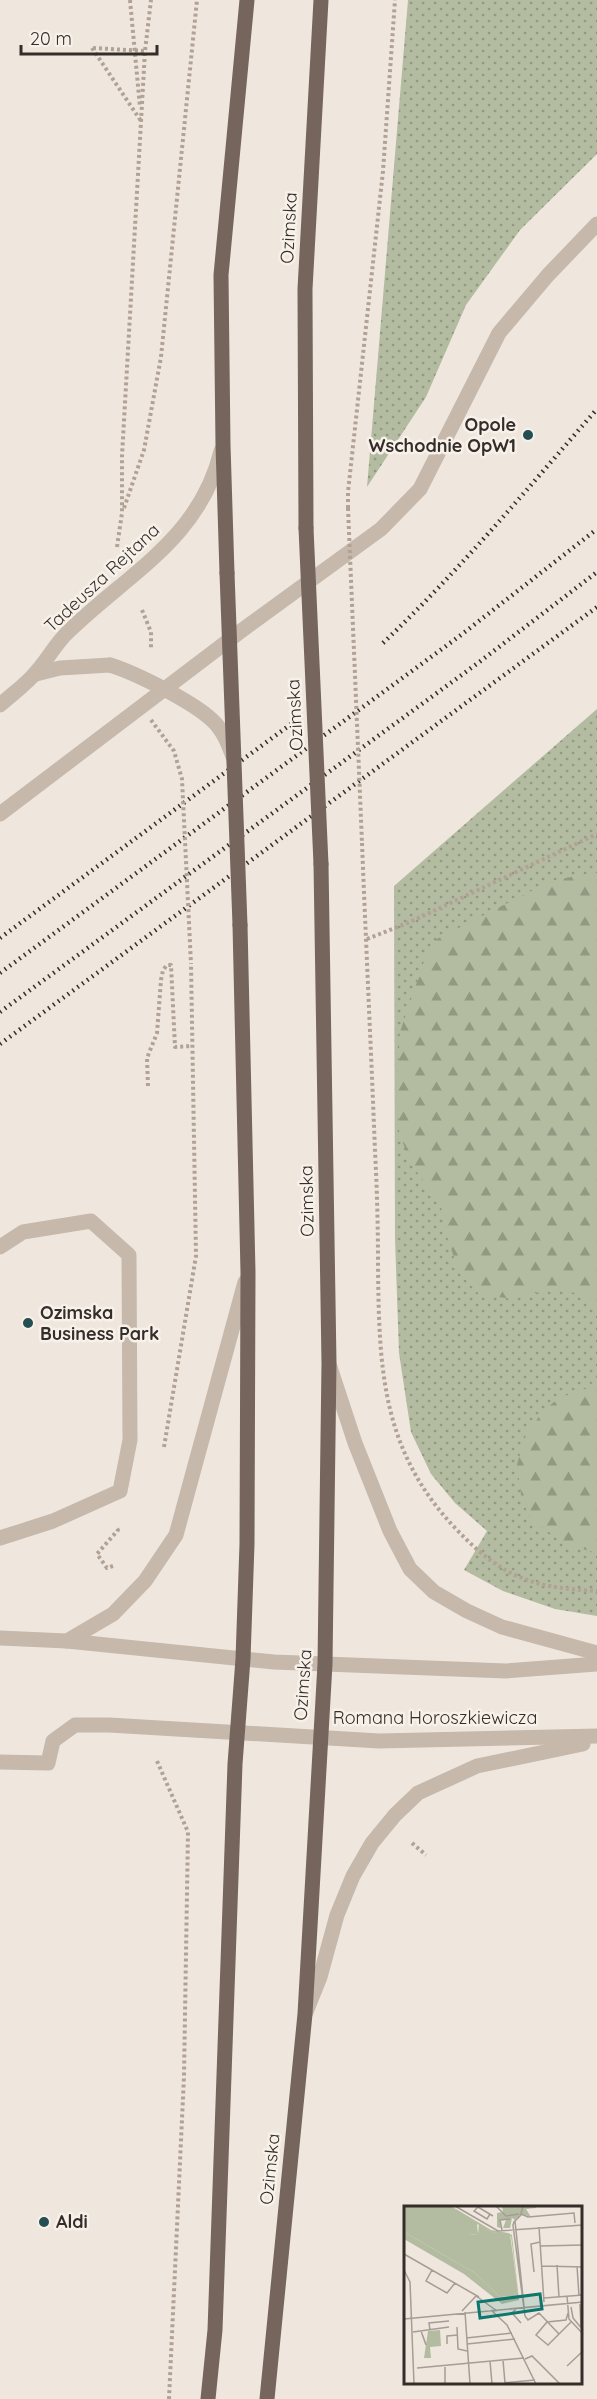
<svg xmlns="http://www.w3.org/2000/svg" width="597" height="2399" font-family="Quicksand,sans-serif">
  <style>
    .grass { fill: url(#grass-dots) }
    .forest { fill: url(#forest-firs) }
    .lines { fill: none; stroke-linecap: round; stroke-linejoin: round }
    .path { stroke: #b1a296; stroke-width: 4; stroke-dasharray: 3 3; stroke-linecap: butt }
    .minor { stroke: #c6b8ab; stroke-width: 15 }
    .major { stroke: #75655d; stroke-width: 15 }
    .rail { stroke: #352d29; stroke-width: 4.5; stroke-dasharray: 1.5 4.5; stroke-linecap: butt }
    .path-bridge { stroke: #b1a296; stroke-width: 4; stroke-dasharray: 3 3; stroke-linecap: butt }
    .minor-bridge { stroke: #c6b8ab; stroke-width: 15 }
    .major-bridge { stroke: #75655d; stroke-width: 15 }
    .poi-dot { fill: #244e51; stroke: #f7f1ea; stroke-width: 2 }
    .labels { text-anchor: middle; stroke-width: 5; stroke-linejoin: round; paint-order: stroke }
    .street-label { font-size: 18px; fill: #352d29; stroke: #f7f1ea }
    .poi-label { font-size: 18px; font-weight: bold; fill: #352d29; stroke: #f7f1ea; text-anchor: start }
    .inset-road { fill: none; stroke: #a59d96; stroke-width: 1.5 }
    .view { fill: #0f766e; fill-opacity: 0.15; stroke: #0f766e; stroke-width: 3 }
    .inset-edge { fill: none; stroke: #352d29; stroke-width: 3 }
  </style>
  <defs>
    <pattern id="grass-dots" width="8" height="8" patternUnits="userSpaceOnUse" patternTransform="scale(1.5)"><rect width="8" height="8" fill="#b3bca0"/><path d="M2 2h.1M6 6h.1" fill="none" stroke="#929982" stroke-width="1.8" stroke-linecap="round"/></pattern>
    <pattern id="forest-firs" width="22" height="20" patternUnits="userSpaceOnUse" patternTransform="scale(1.5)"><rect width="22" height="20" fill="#b3bca0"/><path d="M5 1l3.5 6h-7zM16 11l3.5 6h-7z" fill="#929982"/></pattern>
  </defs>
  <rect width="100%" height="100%" fill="#efe7de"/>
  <g class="grass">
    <polygon points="408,0 597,0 597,154 520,230 466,305 426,397 367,487"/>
    <polygon points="597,709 597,1616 555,1609 503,1591 464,1570 487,1531 455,1503 431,1474 411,1432 399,1353 395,1239 394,886"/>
  </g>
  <g class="forest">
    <polygon points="591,873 597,873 597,1312 578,1293 547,1290 511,1299 479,1294 460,1274 448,1240 440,1202 410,1163 399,1131 397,1084 400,1032 423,964 435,940 551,881"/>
    <polygon points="597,1377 597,1553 568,1545 534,1522 522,1502 517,1464 526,1435 543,1411 559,1398 588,1388"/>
  </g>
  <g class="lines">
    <g class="path">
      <polyline points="130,0 140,107"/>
      <polyline points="92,48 141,121"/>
      <polyline points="93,48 145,51"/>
      <polyline points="124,508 144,450 161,357 197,0"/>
      <polyline points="348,508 348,492 383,171 395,0"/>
      <polyline points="117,547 122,513 122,456 145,51 151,0"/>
      <polyline points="142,610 151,632 151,649"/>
      <path d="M362,843C366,945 371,1048 375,1151C377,1189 378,1226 378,1264C379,1368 381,1451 457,1530C502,1577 532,1588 597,1591"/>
      <polyline points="367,939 410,922 597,834"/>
      <polyline points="148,1086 147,1058 157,1033 161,980 163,970 167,965 171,965 175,1047 192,1046"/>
      <polyline points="164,1447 196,1256 191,964"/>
      <polyline points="113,1566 107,1568 97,1554 118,1530 115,1527"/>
      <polyline points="157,1761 188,1832 184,2076 169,2399"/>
      <polyline points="412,1843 426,1855"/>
    </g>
    <g class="minor">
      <polyline points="36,674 60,668 110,665"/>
      <path d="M0,705C12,694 27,684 37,671C48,659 56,643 68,632C127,574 200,539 221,451"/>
      <polyline points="0,814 241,631 381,529 420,489 499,333 548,275 597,224"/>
      <polyline points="0,1247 23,1232 91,1221 129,1255 130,1440 120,1491 53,1521 0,1538"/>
      <polyline points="330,1367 355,1443 390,1531 410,1569 434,1592 467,1611 502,1627 597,1653"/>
      <polyline points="0,1638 67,1641 274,1662 506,1671 597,1664"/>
      <polyline points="67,1641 113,1614 145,1581 176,1535 245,1282"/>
      <polyline points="0,1762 48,1763 53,1741 75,1725 109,1725 379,1741 597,1736"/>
      <polyline points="306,2012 320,1977 337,1915 353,1876 372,1843 395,1815 418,1793 477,1766 583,1744"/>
    </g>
    <g class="major">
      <polyline points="306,528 305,289 321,0"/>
      <polyline points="227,573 223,445 221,275 247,0"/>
      <polyline points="208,2399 215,2330 235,1764 243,1659 247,1544 248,1272 240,925"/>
      <polyline points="267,2399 305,2014 325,1664 329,1363 321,864"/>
    </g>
    <g class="rail">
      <path d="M383,643C460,570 527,489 597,409"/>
      <polyline points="0,938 302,716"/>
      <polyline points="0,973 461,635 597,529"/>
      <polyline points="0,1012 478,663 597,572"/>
      <polyline points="0,1044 597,607"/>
    </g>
    <g class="path-bridge">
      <polyline points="348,508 362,843"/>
      <polyline points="151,720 174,751 182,779 191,964"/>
    </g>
    <path class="minor-bridge" d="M110,665C136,673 193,702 212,720C223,730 228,743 233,757"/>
    <g class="major-bridge">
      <polyline points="306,528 321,864"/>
      <polyline points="227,573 240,925"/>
    </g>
  </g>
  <g class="poi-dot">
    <circle cx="528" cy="435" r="6"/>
    <circle cx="28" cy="1323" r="6"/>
    <circle cx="44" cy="2222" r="6"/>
  </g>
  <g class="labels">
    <g class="street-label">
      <text transform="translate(289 228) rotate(-87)" y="6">Ozimska</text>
      <text transform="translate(102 578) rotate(-43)" y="6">Tadeusza Rejtana</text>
      <text transform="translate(295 715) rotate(-93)" y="6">Ozimska</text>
      <text transform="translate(307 1201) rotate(-91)" y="6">Ozimska</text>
      <text transform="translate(303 1685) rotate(-86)" y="6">Ozimska</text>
      <text x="435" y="1724">Romana Horoszkiewicza</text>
      <text transform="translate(270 2169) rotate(-84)" y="6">Ozimska</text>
    </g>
    <g class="poi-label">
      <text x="516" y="431" text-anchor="end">Opole<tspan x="516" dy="21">Wschodnie OpW1</tspan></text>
      <text x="40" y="1319">Ozimska<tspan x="40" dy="21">Business Park</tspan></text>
      <text x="56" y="2228">Aldi</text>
    </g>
  </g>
  <g transform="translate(404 2206)">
    <rect width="178" height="178" fill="#efe7de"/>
    <path d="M47,0L87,24L104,27L108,29L115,94L98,98L60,68L0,33V26L71,67L96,91L110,90L114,85L107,30L88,26L73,18L74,28L65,29L52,22V4ZM98,0H132V2L122,3L127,11L118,8L111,14L108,12L106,22H99L102,14L96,13L97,22L93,21V7L99,6Z" fill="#b3bca0"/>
    <path d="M0,0H47L52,4L53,22H64L65,29L74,28L75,18L88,26L106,28L114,85L110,90L96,91L71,67L0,26ZM36,124L37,140L26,141L27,152H20L24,125Z" fill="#b3bca0"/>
    <path class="inset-road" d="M51,0L94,25L179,19M92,0L102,10L115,8M86,8L83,13L70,5L74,1L89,10M117,8L124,11L170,7L171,17M111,15L121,110L109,19L110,16L116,10L117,8L119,0M135,21L140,96M98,24L96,14L106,13M136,40L179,39M0,48L75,91M153,59L155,91M138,60L179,61M173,60L175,90M0,64L6,76L10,178M28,64L22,75L43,87L51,77M130,66L127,38L136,36M163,90L165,113L179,128M140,92L179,89M176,98L177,122M167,101L169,112L179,124M112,103L108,107L117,117M87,104L103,119L132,178M58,105L72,90L93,105M61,106L66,178M164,107L162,114L143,116L132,129L144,139L167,116M121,110L124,114L135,107L155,128M0,113L179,96M53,121L54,143L63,145M26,124L25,117L45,115M17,125L22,139L19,130M9,126L45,121M62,132L108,127M43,138V130L54,129M63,138L111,133M121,153L128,150L156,178M99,154L101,177M86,155L88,178M163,160L179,145M13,162L120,152M41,178V159M86,178L131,174"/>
    <path class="view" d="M136,88L138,103L76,112L74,96Z"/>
    <rect width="178" height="178" class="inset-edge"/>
  </g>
  <path d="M21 45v9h136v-9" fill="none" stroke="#352d29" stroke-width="3"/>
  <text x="30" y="45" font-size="18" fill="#352d29" stroke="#f7f1ea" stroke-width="4.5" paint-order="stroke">20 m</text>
</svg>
